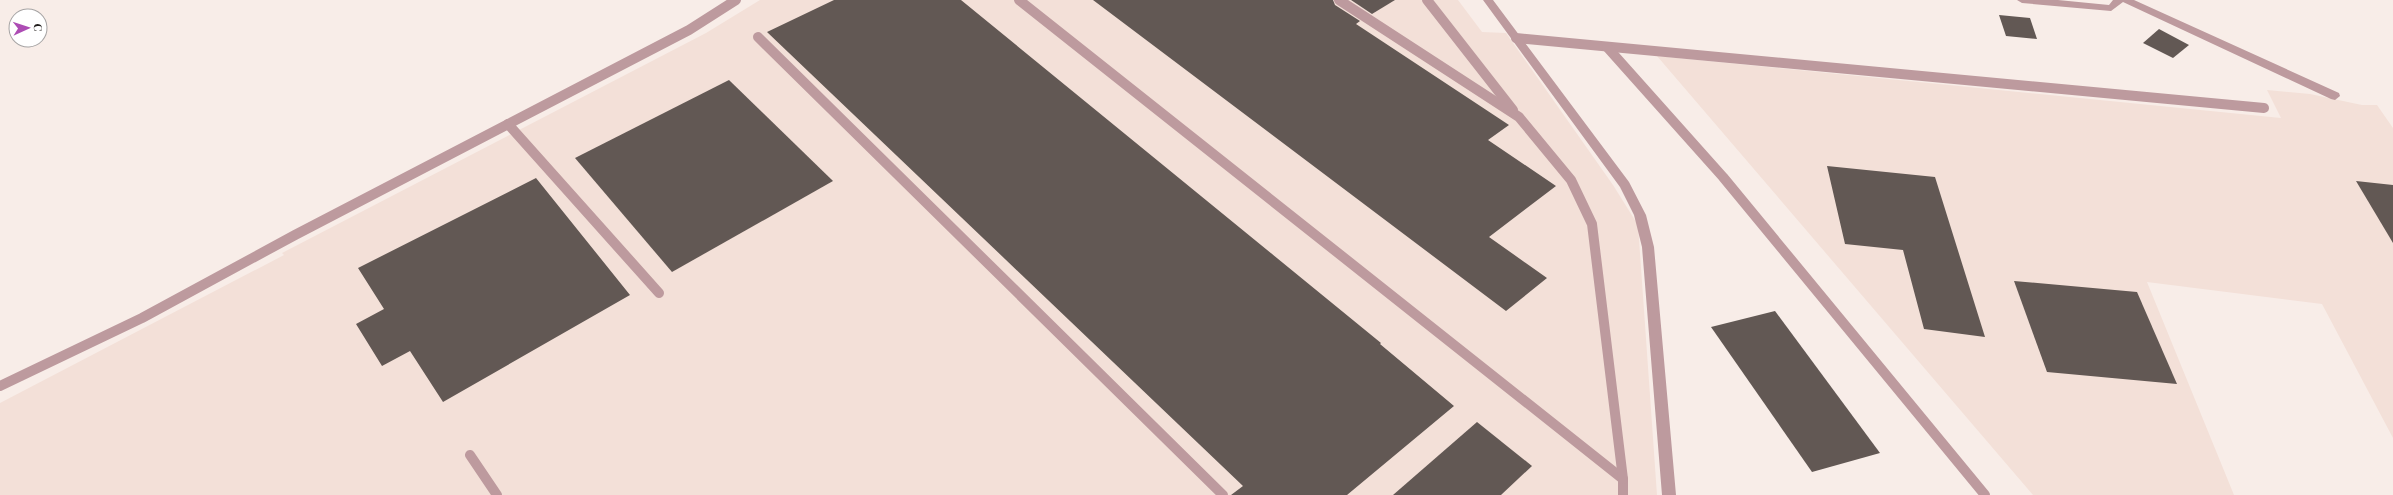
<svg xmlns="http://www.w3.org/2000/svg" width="2393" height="495" font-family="'Playfair Display',serif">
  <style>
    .built { fill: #f3e0d8 }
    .building { fill: #625854 }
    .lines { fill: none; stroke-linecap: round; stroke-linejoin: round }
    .lane { stroke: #bd9a9e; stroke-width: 10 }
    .street { fill: #bd9a9e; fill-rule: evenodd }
  </style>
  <rect width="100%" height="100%" fill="#f8ede8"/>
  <g class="built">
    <polygon points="760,0 1458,0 1482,32 1506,33 1613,185 1638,225 1657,495 0,495 0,403 284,255 282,253 706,33"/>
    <polygon points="1657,56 2281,118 2267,90 2310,94 2362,105 2377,105 2393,128 2393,438 2322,304 2147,282 2234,495 2033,495"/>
  </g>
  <g class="building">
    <polygon points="834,0 961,0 1381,343 1380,344 1454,406 1347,495 1231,495 1243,486 767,32"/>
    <polygon points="1093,0 1333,0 1335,5 1360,21 1356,24 1509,125 1488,140 1556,186 1489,237 1547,278 1506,311"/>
    <polygon points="1351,0 1395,0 1372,14"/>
    <polygon points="1999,15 2030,18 2037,39 2006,36"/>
    <polygon points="2159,29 2189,45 2173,58 2143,43"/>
    <polygon points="729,80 833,181 672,272 575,158"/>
    <polygon points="1827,166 1935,177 1985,337 1924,329 1903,250 1845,244"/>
    <polygon points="536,178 630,295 443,402 410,351 382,366 356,324 384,309 358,268"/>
    <polygon points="2356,181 2393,185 2393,243"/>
    <polygon points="2014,281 2137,292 2177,384 2047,372"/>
    <polygon points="1775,311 1880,453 1812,472 1711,327"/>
    <polygon points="1477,422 1532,466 1501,495 1393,495"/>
  </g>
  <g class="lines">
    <g class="lane">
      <polyline points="1019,0 1623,479 1623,495"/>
      <polyline points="1339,0 1519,117 1571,180 1592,224 1623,479"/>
      <polyline points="1427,0 1513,110"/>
      <polyline points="758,37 1223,495"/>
      <polyline points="1516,38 2264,108"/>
      <polyline points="1607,47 1723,177 1985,495"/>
      <polyline points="508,124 659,293"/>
      <polyline points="0,386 142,318 295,235 689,30 736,0"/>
      <polyline points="470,455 497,495"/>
    </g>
    <g class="street">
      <polygon points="1483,0 1493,0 1629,182 1646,215 1654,247 1676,495 1662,495 1642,247 1634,215 1620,187"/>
      <polygon points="2017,0 2058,0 2109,5 2113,0 2134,0 2339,93 2340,96 2335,100 2331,99 2123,2 2111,11 2022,3"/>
    </g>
  </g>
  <g transform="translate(28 28) rotate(87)"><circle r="19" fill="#ffffff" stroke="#a6a4a4"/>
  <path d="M0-3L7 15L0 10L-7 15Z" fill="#ad4cb4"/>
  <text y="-6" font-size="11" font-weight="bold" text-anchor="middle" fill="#201c1b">С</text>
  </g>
</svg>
